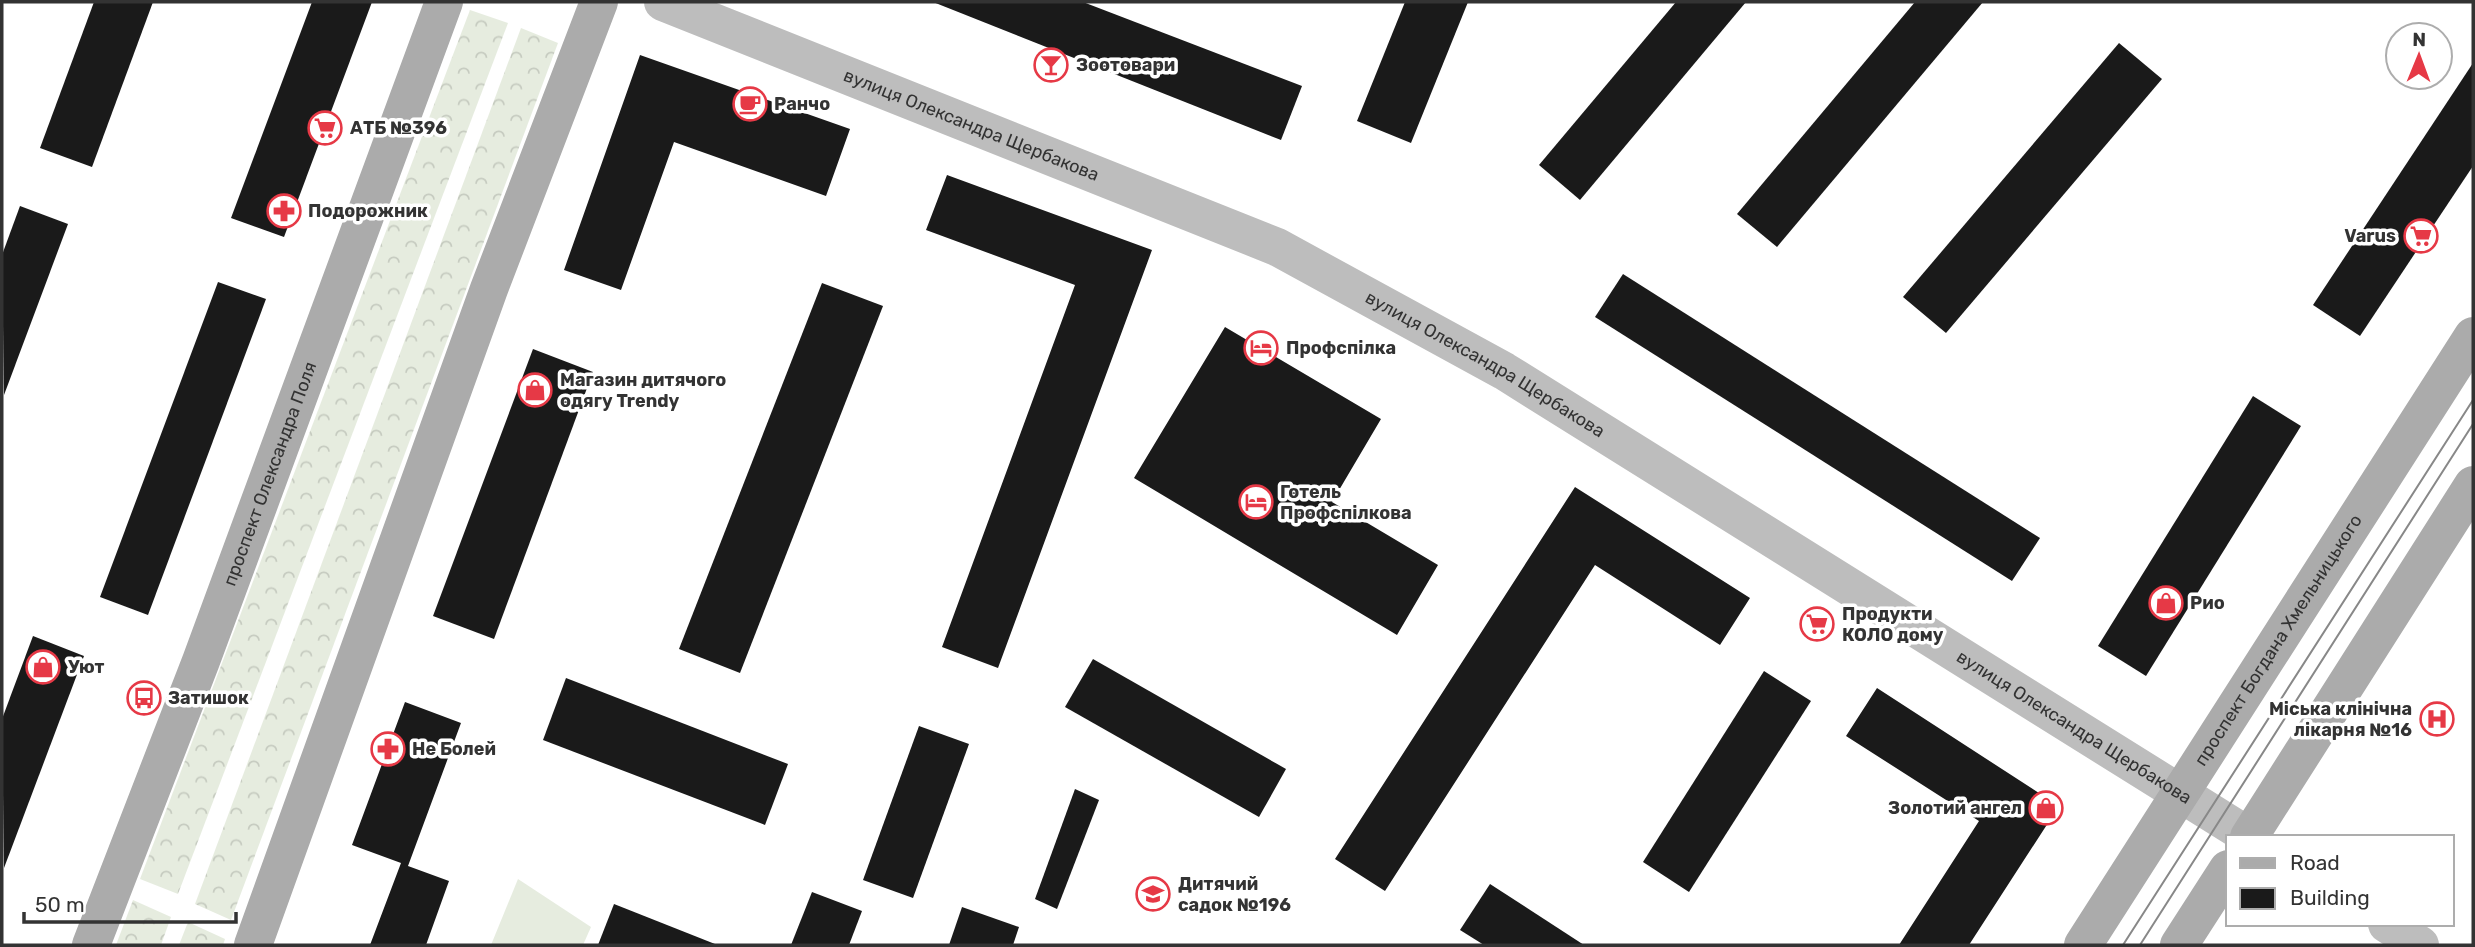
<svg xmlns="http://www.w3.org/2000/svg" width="2475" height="947" font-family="Rubik,sans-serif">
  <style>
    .grass { fill: #e6ecdf }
    .forest { fill: url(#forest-crowns) }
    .building { fill: #1a1a1a }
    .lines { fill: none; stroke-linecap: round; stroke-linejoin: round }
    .secondary { stroke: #bdbdbd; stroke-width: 38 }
    .primary { stroke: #ababab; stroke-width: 38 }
    .tram { stroke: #888; stroke-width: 2 }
    .labels { text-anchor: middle; stroke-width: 7; stroke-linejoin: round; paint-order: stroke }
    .poi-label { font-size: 18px; font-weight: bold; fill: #333; stroke: #fff; text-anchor: start }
    .street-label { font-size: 18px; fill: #333; stroke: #fff }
  </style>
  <defs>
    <pattern id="forest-crowns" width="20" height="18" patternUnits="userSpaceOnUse" patternTransform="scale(1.75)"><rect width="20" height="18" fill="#e6ecdf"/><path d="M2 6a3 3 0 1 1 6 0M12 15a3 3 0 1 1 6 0" fill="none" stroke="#c6cbc0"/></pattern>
  </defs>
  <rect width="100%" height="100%" fill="#fff"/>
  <polygon class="grass" points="518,879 591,927 583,945 491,945"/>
  <g class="forest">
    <polygon points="470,10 508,23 178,894 140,879"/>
    <polygon points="521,28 558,43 231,920 195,904"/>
    <polygon points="133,900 171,917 161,945 116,945"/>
    <polygon points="188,922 225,939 223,945 179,945"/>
  </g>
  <g class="building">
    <polygon points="94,2 153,2 92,167 40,148"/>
    <polygon points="312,2 372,2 284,237 231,218"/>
    <polygon points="933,2 1083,2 1302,86 1281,140"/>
    <polygon points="1405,2 1468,2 1411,143 1357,121"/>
    <polygon points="1676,2 1746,2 1580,200 1539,165"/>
    <polygon points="1915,2 1983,2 1777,247 1737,214"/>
    <polygon points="2119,43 2162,79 1946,333 1903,297"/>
    <polygon points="640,55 850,129 826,196 674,142 621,290 564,270"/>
    <polygon points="2473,63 2473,166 2360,336 2313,305"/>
    <polygon points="947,175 1152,250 998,668 942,647 1075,285 926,230"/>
    <polygon points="20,206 68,224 4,395 2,255"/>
    <polygon points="1623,274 2040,538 2012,581 1595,317"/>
    <polygon points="218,282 266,299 148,615 100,597"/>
    <polygon points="822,283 883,306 740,673 679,649"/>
    <polygon points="1225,327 1381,419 1332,502 1438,565 1397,635 1134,478"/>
    <polygon points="533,349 593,372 494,639 433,616"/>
    <polygon points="2253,396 2301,426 2146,676 2098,646"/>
    <polygon points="1575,487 1750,598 1720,645 1595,565 1385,891 1335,859"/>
    <polygon points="33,636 84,656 4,868 2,719"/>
    <polygon points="1093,659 1286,769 1259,817 1065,707"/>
    <polygon points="1764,671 1811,701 1689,892 1643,862"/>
    <polygon points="566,678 788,764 765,825 543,740"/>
    <polygon points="1877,688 2059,806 1969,945 1899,945 1979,821 1846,736"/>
    <polygon points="405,702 461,723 408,866 449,881 426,945 370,945 401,863 352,845"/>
    <polygon points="919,726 969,744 913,898 863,880"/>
    <polygon points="1075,789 1099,800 1057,909 1035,899"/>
    <polygon points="1490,884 1584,945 1484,945 1460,930"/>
    <polygon points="812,892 862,911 849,945 791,945"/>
    <polygon points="614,904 715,944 715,945 598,945"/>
    <polygon points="962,907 1019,927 1013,945 949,945"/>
  </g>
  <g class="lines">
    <g class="secondary">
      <path id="s1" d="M663,2L1277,247L1504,371L2250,837"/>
      <polyline points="2387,924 2420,945"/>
    </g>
    <g class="primary">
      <polyline points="2249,837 2473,485"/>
      <path id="s2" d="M91,945L201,661L444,2"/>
      <polyline points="253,945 489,289 599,2"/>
      <path id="s3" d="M2083,945L2473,336"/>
      <polyline points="2179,945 2228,869"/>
    </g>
    <g class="tram">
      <polyline points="2123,945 2473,400"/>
      <polyline points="2140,945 2473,424"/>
    </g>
  </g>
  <defs>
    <symbol id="bar-ring" viewBox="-11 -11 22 22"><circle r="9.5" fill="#fff" stroke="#e63946" stroke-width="1.5"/><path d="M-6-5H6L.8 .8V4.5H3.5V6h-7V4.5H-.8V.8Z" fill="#e63946"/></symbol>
    <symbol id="cafe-ring" viewBox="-11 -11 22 22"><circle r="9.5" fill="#fff" stroke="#e63946" stroke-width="1.5"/><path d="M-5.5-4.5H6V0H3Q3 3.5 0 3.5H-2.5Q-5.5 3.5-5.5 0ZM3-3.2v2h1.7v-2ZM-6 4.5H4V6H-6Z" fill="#e63946"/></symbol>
    <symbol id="supermarket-ring" viewBox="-11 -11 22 22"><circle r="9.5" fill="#fff" stroke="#e63946" stroke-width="1.5"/><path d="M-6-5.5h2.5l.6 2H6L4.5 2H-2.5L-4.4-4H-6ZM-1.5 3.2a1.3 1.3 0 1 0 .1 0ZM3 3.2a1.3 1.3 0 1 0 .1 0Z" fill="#e63946"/></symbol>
    <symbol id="pharmacy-ring" viewBox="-11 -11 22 22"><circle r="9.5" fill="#fff" stroke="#e63946" stroke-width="1.5"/><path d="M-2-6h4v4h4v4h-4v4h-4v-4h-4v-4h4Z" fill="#e63946"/></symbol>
    <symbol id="hotel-ring" viewBox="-11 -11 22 22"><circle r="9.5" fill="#fff" stroke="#e63946" stroke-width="1.5"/><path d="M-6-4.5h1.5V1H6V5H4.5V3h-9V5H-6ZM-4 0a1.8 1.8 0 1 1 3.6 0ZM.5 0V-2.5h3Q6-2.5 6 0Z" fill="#e63946"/></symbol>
    <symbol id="shop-ring" viewBox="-11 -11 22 22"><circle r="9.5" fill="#fff" stroke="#e63946" stroke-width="1.5"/><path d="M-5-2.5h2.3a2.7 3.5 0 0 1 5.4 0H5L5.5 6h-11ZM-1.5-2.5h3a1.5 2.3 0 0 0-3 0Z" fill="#e63946"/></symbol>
    <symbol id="bus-ring" viewBox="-11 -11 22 22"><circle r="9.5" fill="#fff" stroke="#e63946" stroke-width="1.5"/><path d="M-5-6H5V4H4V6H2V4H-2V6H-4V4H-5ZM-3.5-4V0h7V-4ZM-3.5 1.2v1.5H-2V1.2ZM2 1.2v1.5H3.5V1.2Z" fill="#e63946"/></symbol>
    <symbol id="hospital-ring" viewBox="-11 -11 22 22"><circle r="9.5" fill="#fff" stroke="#e63946" stroke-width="1.5"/><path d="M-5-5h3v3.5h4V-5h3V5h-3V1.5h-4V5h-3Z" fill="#e63946"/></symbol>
    <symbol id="school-ring" viewBox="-11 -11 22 22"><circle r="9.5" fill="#fff" stroke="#e63946" stroke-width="1.5"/><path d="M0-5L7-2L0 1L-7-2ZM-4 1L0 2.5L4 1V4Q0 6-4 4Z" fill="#e63946"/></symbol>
  </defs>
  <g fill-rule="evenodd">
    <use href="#bar-ring" x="1032" y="46" width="38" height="38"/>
    <use href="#cafe-ring" x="731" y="85" width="38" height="38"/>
    <use href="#supermarket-ring" x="306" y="109" width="38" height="38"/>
    <use href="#pharmacy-ring" x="265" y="192" width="38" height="38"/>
    <use href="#supermarket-ring" x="2402" y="217" width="38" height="38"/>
    <use href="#hotel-ring" x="1242" y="329" width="38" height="38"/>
    <use href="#shop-ring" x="516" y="371" width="38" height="38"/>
    <use href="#hotel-ring" x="1237" y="483" width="38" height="38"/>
    <use href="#shop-ring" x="2147" y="584" width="38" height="38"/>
    <use href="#supermarket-ring" x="1798" y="605" width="38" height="38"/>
    <use href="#shop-ring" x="24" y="648" width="38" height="38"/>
    <use href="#bus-ring" x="125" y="679" width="38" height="38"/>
    <use href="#hospital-ring" x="2418" y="700" width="38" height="38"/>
    <use href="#pharmacy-ring" x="369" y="730" width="38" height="38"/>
    <use href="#shop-ring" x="2027" y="789" width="38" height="38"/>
    <use href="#school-ring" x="1134" y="875" width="38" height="38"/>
  </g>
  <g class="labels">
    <g class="poi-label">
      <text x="1076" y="71">Зоотовари</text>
      <text x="774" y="110">Ранчо</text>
      <text x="350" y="134">АТБ №396</text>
      <text x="308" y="217">Подорожник</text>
      <text x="2396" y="242" text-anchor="end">Varus</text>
      <text x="1286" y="354">Профспілка</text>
      <text x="560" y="386">Магазин дитячого<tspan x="560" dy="21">одягу Trendy</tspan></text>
      <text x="1280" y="498">Готель<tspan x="1280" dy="21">Профспілкова</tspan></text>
      <text x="2190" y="609">Рио</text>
      <text x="1842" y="620">Продукти<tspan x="1842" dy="21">КОЛО дому</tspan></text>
      <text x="68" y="673">Уют</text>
      <text x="168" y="704">Затишок</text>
      <text x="2412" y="715" text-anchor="end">Міська клінічна<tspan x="2412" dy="21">лікарня №16</tspan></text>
      <text x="412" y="755">Не Болей</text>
      <text x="2022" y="814" text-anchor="end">Золотий ангел</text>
      <text x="1178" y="890">Дитячий<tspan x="1178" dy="21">садок №196</tspan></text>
    </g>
    <g class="street-label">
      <text dy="6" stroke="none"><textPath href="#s1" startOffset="332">вулиця Олександра Щербакова</textPath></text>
      <text dy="6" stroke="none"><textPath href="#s1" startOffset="900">вулиця Олександра Щербакова</textPath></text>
      <text dy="6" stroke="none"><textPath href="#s2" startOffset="504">проспект Олександра Поля</textPath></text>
      <text dy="6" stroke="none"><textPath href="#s3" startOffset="362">проспект Богдана Хмельницького</textPath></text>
      <text dy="6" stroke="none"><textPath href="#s1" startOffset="1592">вулиця Олександра Щербакова</textPath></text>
    </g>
  </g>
  <rect width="2475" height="947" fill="none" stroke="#333333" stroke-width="7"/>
  <rect x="2226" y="835" width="228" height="91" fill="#ffffff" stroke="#adadad" stroke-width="2"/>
  <rect x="2240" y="858" width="35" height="10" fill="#ababab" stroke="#adadad" stroke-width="2"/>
  <text x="2290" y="870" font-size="21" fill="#333333">Road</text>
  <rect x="2240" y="888" width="35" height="21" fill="#1a1a1a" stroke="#adadad" stroke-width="2"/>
  <text x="2290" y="905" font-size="21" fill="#333333">Building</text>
  <g transform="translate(2419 56) rotate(1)"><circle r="33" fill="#ffffff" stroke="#adadad" stroke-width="2"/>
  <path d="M0-5L12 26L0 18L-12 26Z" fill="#e63946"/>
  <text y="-10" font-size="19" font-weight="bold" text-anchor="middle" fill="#333333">N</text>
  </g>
  <path d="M24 912v10h212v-10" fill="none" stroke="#333333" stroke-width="3.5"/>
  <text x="35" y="912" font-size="21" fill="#333333" stroke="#ffffff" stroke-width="5" paint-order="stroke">50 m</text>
</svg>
